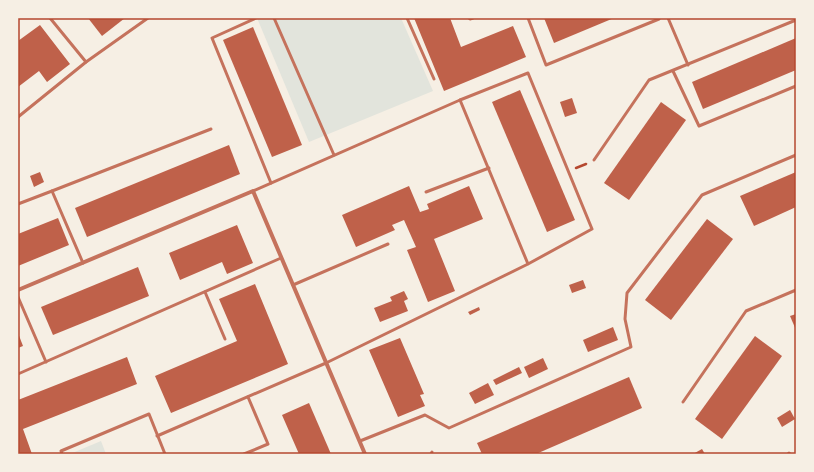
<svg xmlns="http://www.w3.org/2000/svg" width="814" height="472" font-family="Bitter,serif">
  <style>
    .green { fill: #e2e4dc }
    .building { fill: #bf614a }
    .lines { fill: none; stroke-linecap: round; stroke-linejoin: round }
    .path { stroke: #b5482f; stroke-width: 2.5 }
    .service { stroke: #c5725c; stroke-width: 3 }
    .minor { stroke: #c5725c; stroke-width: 4 }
    .neatline { fill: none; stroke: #b5482f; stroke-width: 1.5 }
  </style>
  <rect width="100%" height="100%" fill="#f6efe4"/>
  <g class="green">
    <polygon points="257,18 401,18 433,91 309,142"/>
    <polygon points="101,441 106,454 70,454"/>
  </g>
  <g class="building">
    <polygon points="88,18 125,18 102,36"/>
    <polygon points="414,18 450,18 461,47 513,26 526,57 444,91"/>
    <polygon points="544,18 614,18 554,43"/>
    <polygon points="40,25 70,64 47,82 39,71 18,87 18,41"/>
    <polygon points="253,27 302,145 272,157 223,40"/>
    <polygon points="796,38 796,70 703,109 692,82"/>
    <polygon points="520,90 575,220 547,232 492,102"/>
    <polygon points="572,98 577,113 565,117 560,102"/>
    <polygon points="661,102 686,120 629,200 604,183"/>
    <polygon points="229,145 240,174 87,237 75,208"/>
    <polygon points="40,172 44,182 34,187 30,176"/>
    <polygon points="796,172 796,207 754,226 740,196"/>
    <polygon points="409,186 420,212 429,209 427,204 469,186 483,219 434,239 455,291 428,302 407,250 416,247 404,220 392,225 395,230 356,247 342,215"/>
    <polygon points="58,218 69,245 18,266 18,234"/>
    <polygon points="707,219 733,239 671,320 645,300"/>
    <polygon points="237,225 253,263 227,274 222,262 180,280 169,253"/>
    <polygon points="138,267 149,296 53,335 41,307"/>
    <polygon points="583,280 586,288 572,293 569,285"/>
    <polygon points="255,284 288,364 171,413 155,376 237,341 219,299"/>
    <polygon points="404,291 408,299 404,301 408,311 380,322 374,308 392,301 390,297"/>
    <polygon points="479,307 480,310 470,315 468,312"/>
    <polygon points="796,314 796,330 790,316"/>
    <polygon points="613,327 618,340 588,352 583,340"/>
    <polygon points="18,333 23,346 18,348"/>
    <polygon points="755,336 782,356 722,439 695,419"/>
    <polygon points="400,338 424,394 420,395 425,406 398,417 369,350"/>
    <polygon points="127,357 137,384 23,429 32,454 18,454 18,400"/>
    <polygon points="543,358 548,369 529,378 524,367"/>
    <polygon points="519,367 522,373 496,385 493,380"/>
    <polygon points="629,377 642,408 536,454 482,454 477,443"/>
    <polygon points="488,383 494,395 475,404 469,393"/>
    <polygon points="309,403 331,454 299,454 282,415"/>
    <polygon points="790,410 795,419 782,427 777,418"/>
    <polygon points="702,449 705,454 693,454"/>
  </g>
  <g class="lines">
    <polyline class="path" points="576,168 586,164"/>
    <g class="service">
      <polyline points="50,18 86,62 148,18"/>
      <polyline points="256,18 212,38 271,183"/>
      <polyline points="274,18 334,155"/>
      <polyline points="407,18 434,79"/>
      <polyline points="469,18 470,19 473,18"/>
      <polyline points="528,18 546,65 659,19"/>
      <polyline points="668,18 688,65"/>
      <polyline points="673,71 699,126 796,86"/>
      <polyline points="18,117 86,62"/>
      <polyline points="594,160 649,80 796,20"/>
      <polyline points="52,191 211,129"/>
      <polyline points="253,191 460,100"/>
      <polyline points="426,192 489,168"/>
      <polyline points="18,204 52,191 83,263"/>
      <polyline points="293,285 388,244"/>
      <polyline points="205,292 225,339"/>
      <polyline points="18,297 46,362"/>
      <polyline points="18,374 281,258"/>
      <polyline points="683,402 746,311 796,290"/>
      <polyline points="157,436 326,363 528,264 592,229 528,73 460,100 528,264"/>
      <polyline points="360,441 425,415 449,428 631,347 625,319 627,293 702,195 796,155"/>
      <polyline points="62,454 61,451 149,414 165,454"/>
      <polyline points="244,454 268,444 248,397"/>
      <polyline points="431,454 432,452"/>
      <polyline points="788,454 789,453 790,454"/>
    </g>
    <polyline class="minor" points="18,290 253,191 365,454"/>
  </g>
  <rect width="814" height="472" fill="none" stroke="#f6efe4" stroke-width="38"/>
  <rect x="19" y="19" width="776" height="434" class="neatline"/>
</svg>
